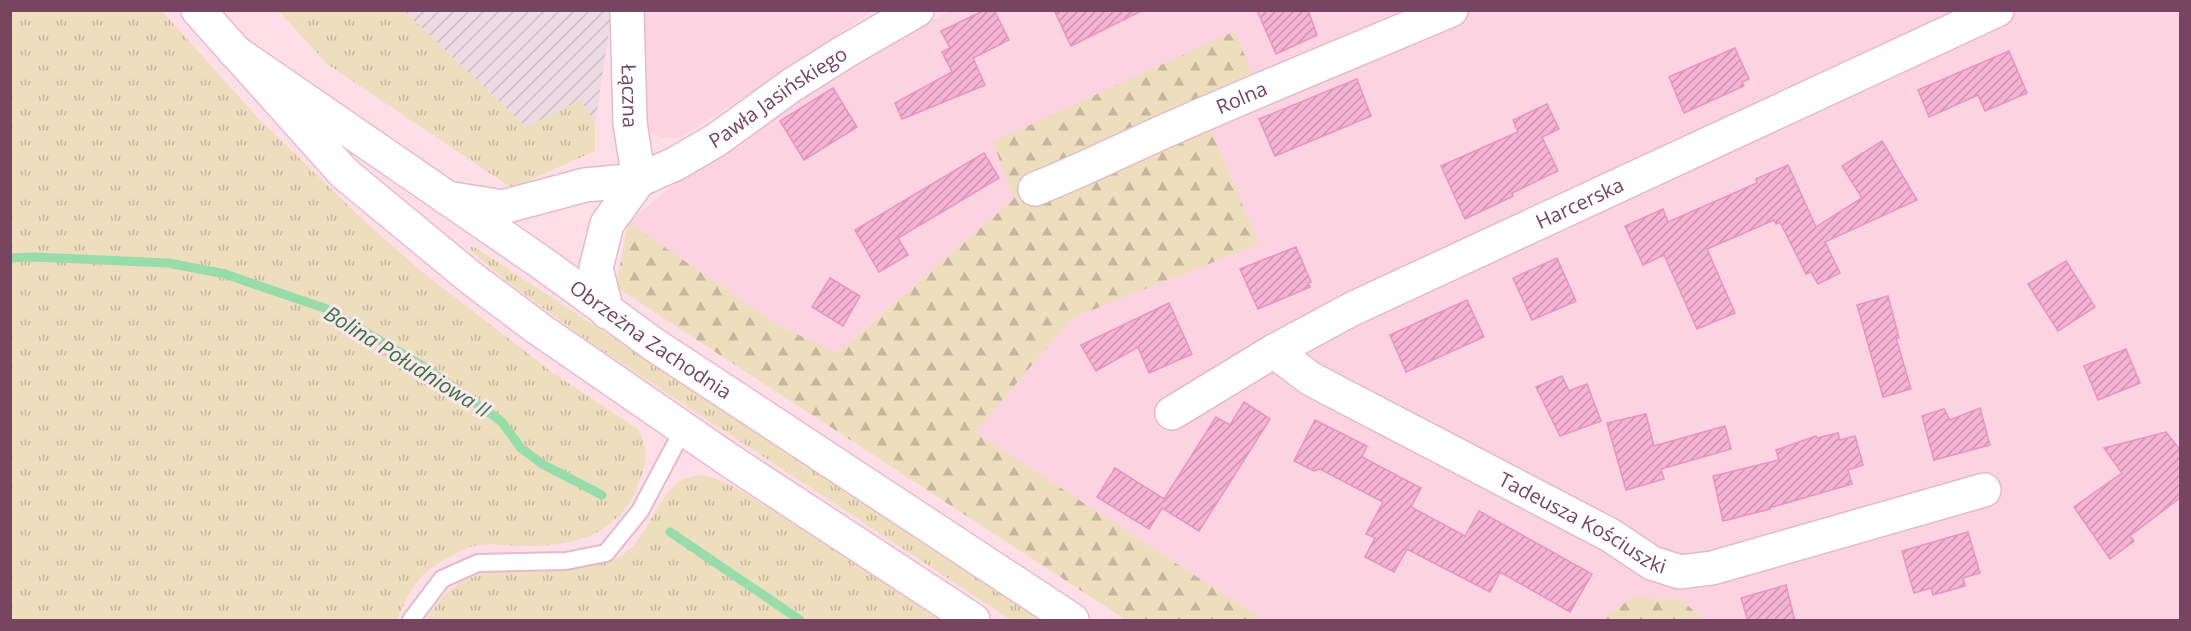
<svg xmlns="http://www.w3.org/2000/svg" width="2191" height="631" font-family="'Open Sans',sans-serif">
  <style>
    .residential { fill: #fbd3e1 }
    .industrial { fill: url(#industrial-furrows) }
    .grass { fill: url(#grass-tufts) }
    .forest { fill: url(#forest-firs) }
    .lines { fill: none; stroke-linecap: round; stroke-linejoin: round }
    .stream { stroke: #98dca9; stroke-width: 9 }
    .building { fill: url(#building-hatch); stroke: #ea93c0; stroke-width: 1.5 }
    .lane-casing { stroke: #e3bbcc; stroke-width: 20 }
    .street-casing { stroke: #e3bbcc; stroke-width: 36 }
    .secondary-casing { stroke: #ebbacf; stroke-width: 36 }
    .lane { stroke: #fff; stroke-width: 16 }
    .street { stroke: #fff; stroke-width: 33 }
    .secondary { stroke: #fff; stroke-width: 33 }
    .labels { text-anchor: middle; stroke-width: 6; stroke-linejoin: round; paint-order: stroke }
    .street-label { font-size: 20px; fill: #774560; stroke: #ffe7ee }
    .water-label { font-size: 21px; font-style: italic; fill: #357646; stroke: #ffe7ee }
  </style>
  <defs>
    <pattern id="industrial-furrows" width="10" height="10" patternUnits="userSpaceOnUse" patternTransform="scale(1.5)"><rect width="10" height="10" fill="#ecdbe2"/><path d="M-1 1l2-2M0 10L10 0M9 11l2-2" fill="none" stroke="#cebdc4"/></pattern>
    <pattern id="grass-tufts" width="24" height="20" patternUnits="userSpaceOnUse" patternTransform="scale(1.5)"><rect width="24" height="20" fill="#eddebd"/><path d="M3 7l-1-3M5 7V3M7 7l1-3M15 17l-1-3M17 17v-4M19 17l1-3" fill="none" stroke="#c5b69d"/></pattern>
    <pattern id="forest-firs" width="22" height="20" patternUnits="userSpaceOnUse" patternTransform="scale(1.5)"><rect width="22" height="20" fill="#eddebd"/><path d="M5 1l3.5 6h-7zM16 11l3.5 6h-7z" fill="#c5b69d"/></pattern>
    <pattern id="building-hatch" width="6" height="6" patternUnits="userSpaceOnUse" patternTransform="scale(1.5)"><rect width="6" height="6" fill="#f6b4d5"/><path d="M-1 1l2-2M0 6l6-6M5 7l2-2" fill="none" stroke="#cc94b0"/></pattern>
  </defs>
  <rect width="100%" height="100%" fill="#fedfe8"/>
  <g class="residential">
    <polygon points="639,11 872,11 791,67 680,138 664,138 650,133 642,93"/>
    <polygon points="950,11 2180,11 2180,620 1705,620 1681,600 1634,597 1603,620 1263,620 975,432 1072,318 1259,244 1014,199 836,353 779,326 628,222 704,161 855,60"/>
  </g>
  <polygon class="industrial" points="404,11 612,11 595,124 581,100 526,127"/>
  <g class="grass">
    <path d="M10,11H162L257,117L359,216L421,271L553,373L638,429C649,451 647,462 638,485C619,536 571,547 522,546C504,546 485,541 468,548C454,554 431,566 421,577C412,586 402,608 397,620H11Z"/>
    <polygon points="279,11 404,11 526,127 581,100 595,124 595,151 512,188 327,64"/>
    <polygon points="471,247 474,247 504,266 1043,620 1011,620 594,345 505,280 471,251"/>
    <path d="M698,475C726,478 748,496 772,510C829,545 884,584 940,620H426C431,613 436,605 442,598C474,561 529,571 572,567C588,566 603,565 617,558C645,545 654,502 677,483C683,479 691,477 698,475Z"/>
  </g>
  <g class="forest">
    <polygon points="1235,31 1257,86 1200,105 1259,244 1072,318 975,432 1263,620 1126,620 616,287 628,222 779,326 837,353 1014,199 993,142"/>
    <polygon points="1633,597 1681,600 1705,620 1603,620"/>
  </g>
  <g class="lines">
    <g class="stream">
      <polyline points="10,258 35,257 168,263 225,274 327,309 423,366 501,421 521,448 542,464 602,495"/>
      <polyline points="670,532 800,620"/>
    </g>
  </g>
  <g class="building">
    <polygon points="985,10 994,10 1009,40 973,58 985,85 902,119 895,103 952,72 942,52 950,48 941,31"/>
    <polygon points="1054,10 1143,10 1071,46"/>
    <polygon points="1257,10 1308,10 1317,35 1276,54"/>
    <polygon points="1735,48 1749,79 1742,82 1744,86 1684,113 1669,77"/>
    <polygon points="2009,51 2027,93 1985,111 1978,95 1929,117 1918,90"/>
    <polygon points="1357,79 1371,116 1275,156 1259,119"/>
    <polygon points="833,88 857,127 804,160 780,121"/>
    <polygon points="1547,104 1559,129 1542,137 1558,171 1512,193 1513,196 1465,219 1441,166 1518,132 1513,120"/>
    <polygon points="1882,141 1917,200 1825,242 1840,273 1818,284 1811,272 1806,274 1780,222 1776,224 1774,220 1707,249 1735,313 1697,329 1664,255 1643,265 1625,226 1663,209 1668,222 1757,183 1756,179 1788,165 1816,227 1862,198 1842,166"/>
    <polygon points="984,153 999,178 898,238 908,255 879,272 855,230"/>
    <polygon points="1296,247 1311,282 1308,283 1310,287 1258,309 1240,269"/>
    <polygon points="1557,258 1576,301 1532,320 1513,278"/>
    <polygon points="2066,261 2095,307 2058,331 2028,284"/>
    <polygon points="830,278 860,296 843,326 812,307"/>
    <polygon points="1888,296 1899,338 1896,338 1911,389 1883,397 1857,305"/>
    <polygon points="1467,300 1484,337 1406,372 1390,335"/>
    <polygon points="1169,303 1192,354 1149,373 1138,347 1096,371 1081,345"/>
    <polygon points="2126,349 2140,383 2098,400 2084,366"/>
    <polygon points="1562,376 1569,391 1587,384 1601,421 1560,436 1536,387"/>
    <polygon points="1244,402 1270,419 1199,531 1162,508 1149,529 1097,497 1115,468 1164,499 1216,417 1230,425"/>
    <polygon points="1980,408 1990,445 1934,460 1922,416 1944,409 1950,420"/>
    <polygon points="1646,414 1654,446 1725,426 1731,449 1661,469 1664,479 1626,490 1607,423"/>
    <polygon points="1315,420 1367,446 1362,457 1421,488 1411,507 1465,536 1479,511 1592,574 1570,612 1500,572 1490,592 1407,549 1394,572 1365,557 1375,538 1366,534 1383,502 1320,469 1314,471 1294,461"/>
    <polygon points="2166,432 2181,451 2181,497 2130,536 2134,541 2110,559 2074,507 2122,473 2104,448"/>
    <polygon points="1838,433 1840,440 1855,436 1863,465 1848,470 1852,484 1769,508 1770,509 1723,521 1713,476 1779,460 1776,450 1816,436 1817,438"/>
    <polygon points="1968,532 1980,573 1963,578 1965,586 1933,595 1931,588 1914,593 1902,551"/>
    <polygon points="1786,585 1795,621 1748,621 1741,598"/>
  </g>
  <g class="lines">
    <defs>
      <polyline id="lane" points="411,620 442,579 478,563 566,561 606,553 640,511 684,428"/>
      <g id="street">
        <path id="s1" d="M627,10L630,123L639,180"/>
        <path id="s2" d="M1035,189C1084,170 1132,145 1181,124C1270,85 1361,48 1451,10"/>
        <path id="s3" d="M447,198L503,207L585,185L639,180L675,164L716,140L792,85L846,51L917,10"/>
        <polyline points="607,312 596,268 607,224 639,180"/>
        <path id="s4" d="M1274,351L1311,379L1610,535L1652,563L1680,572L1712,568L1984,490"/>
        <path id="s5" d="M1172,413L1274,351L1352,309L1997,10"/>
      </g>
      <g id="secondary">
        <polyline points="198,10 344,173 471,278 539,329 729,460 973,620"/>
        <path id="s6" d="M234,51L542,263L653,344L1072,620"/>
      </g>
    </defs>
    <use href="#lane" class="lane-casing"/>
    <use href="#street" class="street-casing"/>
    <use href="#secondary" class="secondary-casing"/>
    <use href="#lane" class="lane"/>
    <use href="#street" class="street"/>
    <use href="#secondary" class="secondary"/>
  </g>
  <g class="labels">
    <g class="street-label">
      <text dy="7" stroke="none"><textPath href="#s1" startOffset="86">Łączna</textPath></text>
      <text dy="7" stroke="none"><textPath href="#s3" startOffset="358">Pawła Jasińskiego</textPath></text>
      <text dy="7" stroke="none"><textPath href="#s2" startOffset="226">Rolna</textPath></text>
      <text dy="7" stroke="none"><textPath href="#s5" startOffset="459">Harcerska</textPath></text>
      <text dy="7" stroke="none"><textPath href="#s6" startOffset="507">Obrzeżna Zachodnia</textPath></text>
      <text dy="7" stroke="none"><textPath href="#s4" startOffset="354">Tadeusza Kościuszki</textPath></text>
    </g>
    <g class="water-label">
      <text transform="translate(407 362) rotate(32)" y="7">Bolina Południowa II</text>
    </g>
  </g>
  <rect width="2191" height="631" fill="none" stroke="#774560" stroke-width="24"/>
</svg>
